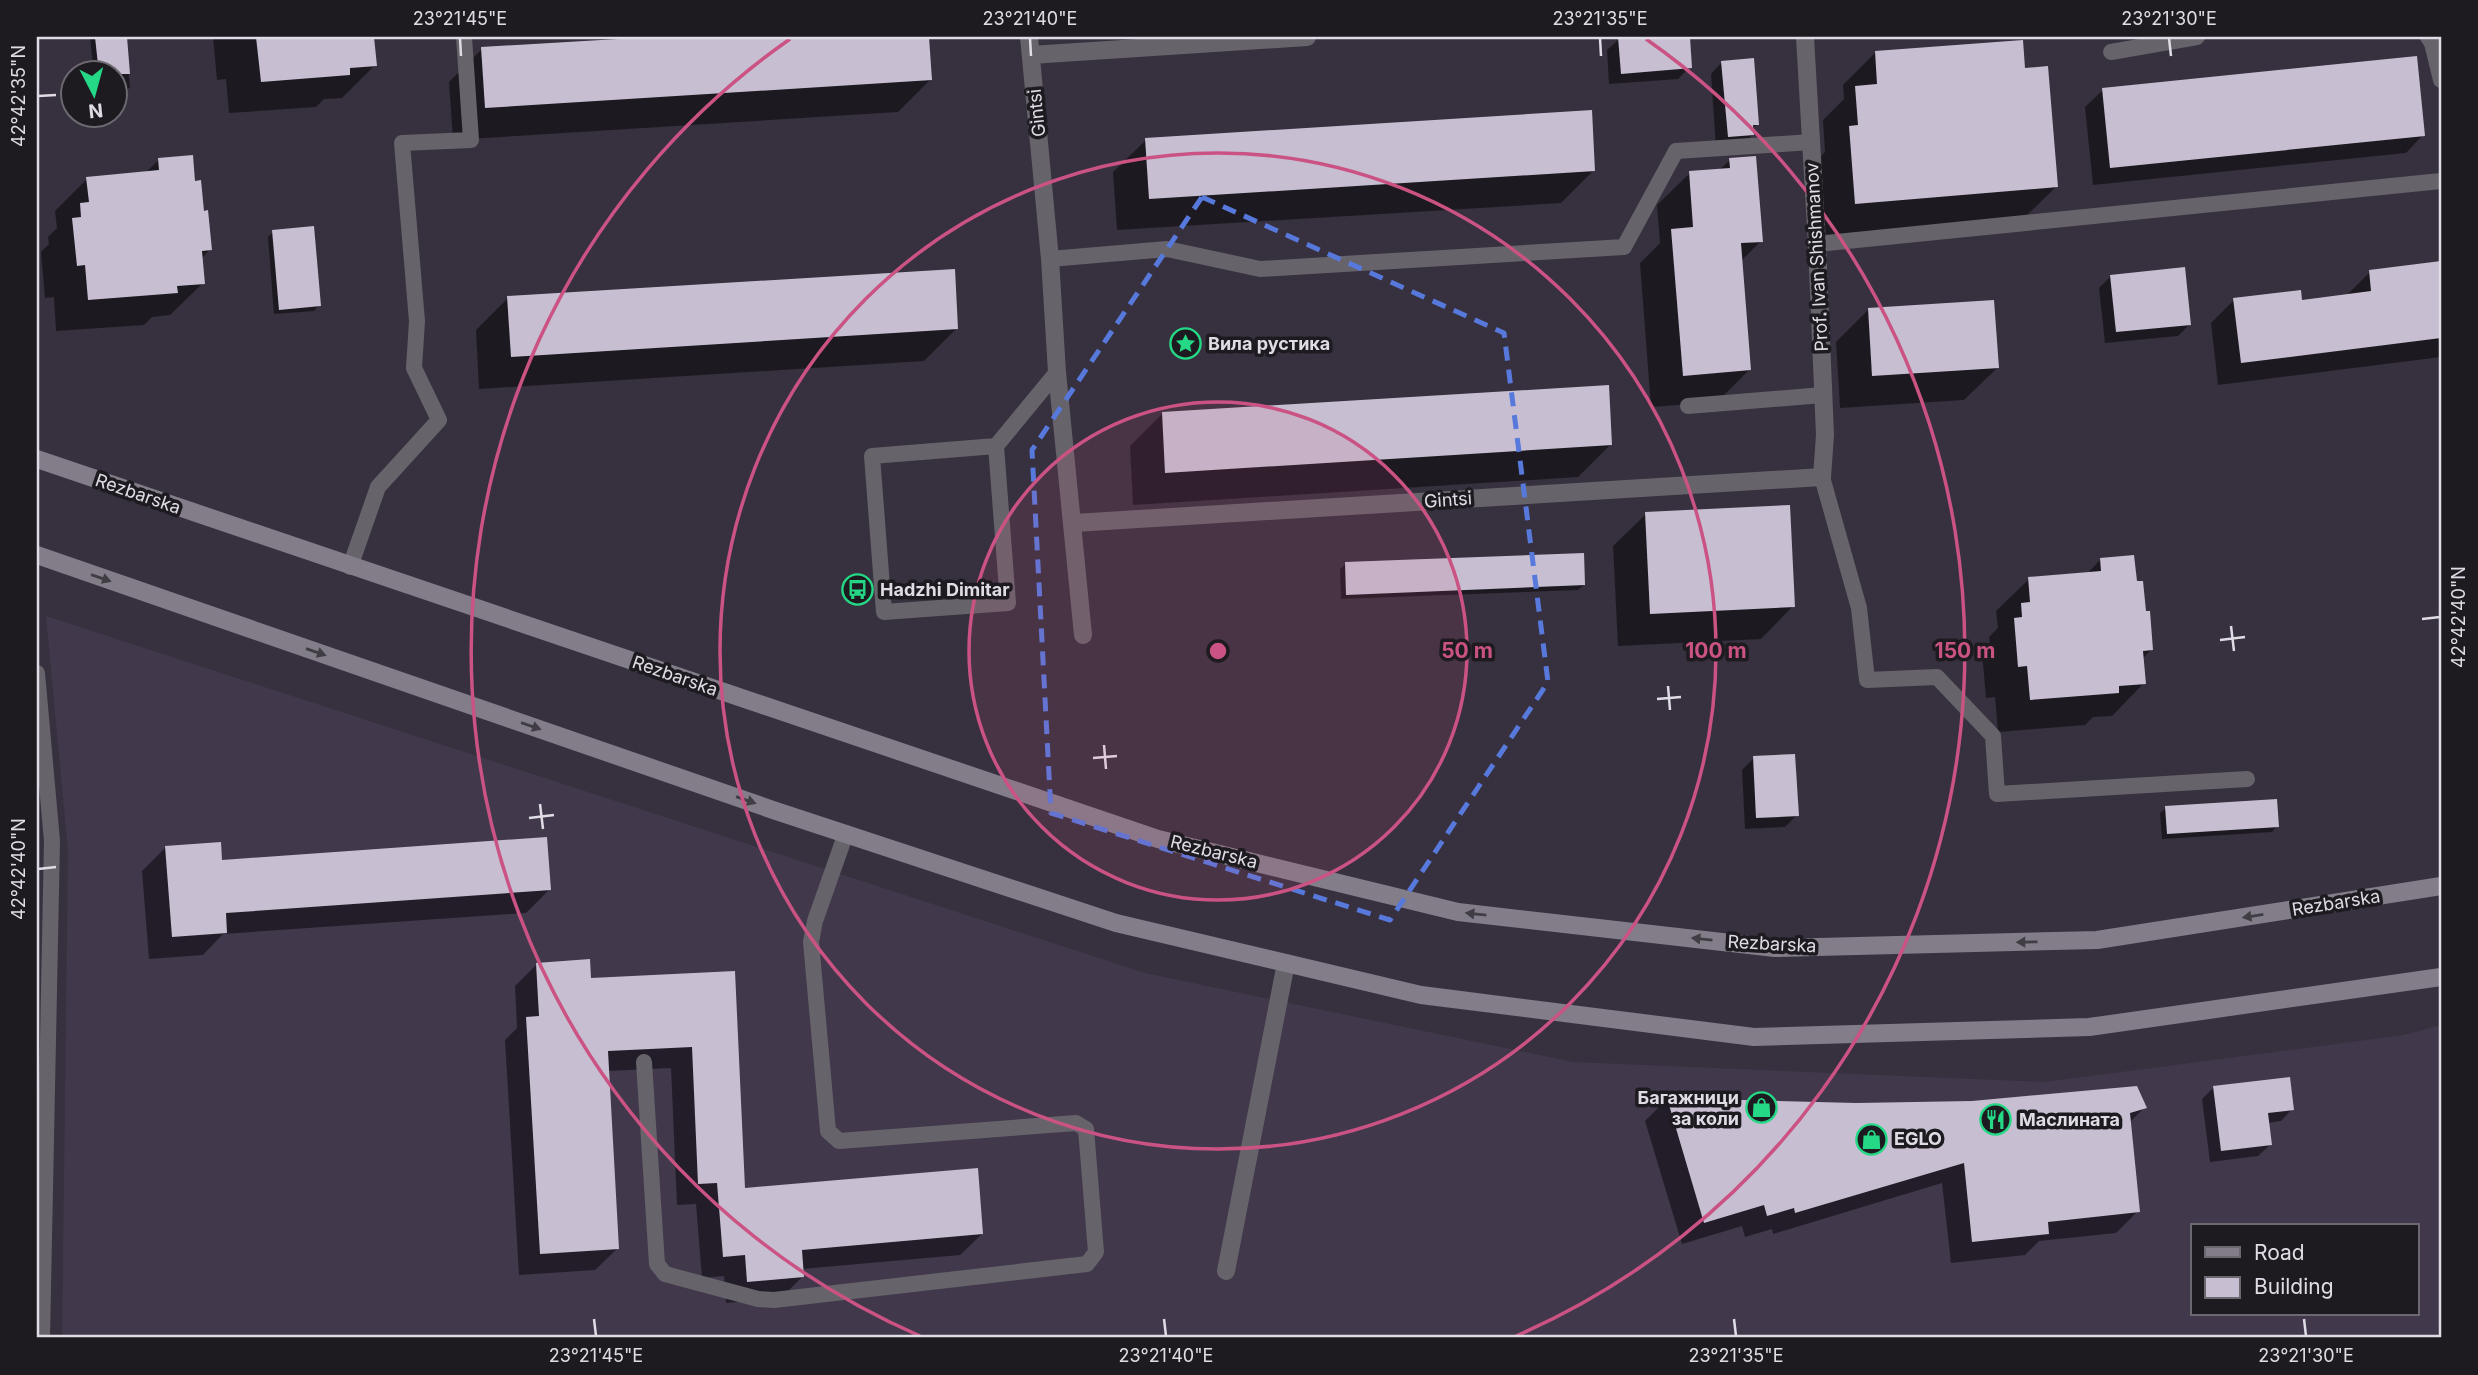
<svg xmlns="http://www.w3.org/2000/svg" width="2478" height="1375" font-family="Inter,sans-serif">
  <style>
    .built { fill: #41384b; fill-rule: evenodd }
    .shadow { fill: #0007 }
    .building { fill: #c7bfd1 }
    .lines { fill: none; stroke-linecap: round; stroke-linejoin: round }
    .lane { stroke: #66636a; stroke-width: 16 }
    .street { stroke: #66636a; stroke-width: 18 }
    .secondary { stroke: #827d88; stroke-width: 18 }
    .oneway { fill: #403d44 }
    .marked { fill: none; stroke: #5879dc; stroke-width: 5; stroke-dasharray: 14 9; stroke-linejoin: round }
    .ticks { fill: none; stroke: #e0dce5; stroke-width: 2.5 }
    .ring { fill: none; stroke: #cb5384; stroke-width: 3.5 }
    .labels { text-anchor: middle; stroke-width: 7; stroke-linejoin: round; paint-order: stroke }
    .street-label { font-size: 18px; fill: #e0dce5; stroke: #1d1a20 }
    .poi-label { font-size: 18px; font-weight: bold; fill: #e0dce5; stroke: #1d1a20; text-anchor: start }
    .centre { fill: #cb5384; stroke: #1d1a20; stroke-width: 3.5 }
    .ring-label { font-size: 21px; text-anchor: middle; font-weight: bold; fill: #cb5384; stroke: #1d1a20; stroke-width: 7; stroke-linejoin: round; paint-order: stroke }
    .neatline { fill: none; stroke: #e0dce5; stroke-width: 2.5 }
    .ticks-label { font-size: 18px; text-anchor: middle; fill: #e0dce5 }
  </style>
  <rect width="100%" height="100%" fill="#37303e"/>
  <path class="built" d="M46,616L1145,973L1573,1062L2044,1082L2404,1035L2441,1025V1338H62L68,851ZM2193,1226H2417V1314H2193Z"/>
  <g class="shadow">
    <polygon points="90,37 125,37 130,87 124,93 116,94 116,74 94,74"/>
    <polygon points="213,37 377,37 373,41 375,65 342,98 324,99 316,107 229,113 226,79 217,80"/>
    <polygon points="680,37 928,37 930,80 898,112 453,140 449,82 482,49"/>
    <polygon points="1643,37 1688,37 1690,67 1678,79 1609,84 1607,50 1619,39"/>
    <polygon points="1875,53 2024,70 2056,187 2023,219 1823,235 1818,160 1825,152 1823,120 1844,99 1843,85"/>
    <polygon points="1722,62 1757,124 1752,129 1752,135 1741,146 1716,148 1711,74"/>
    <polygon points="2103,90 2423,135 2406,153 2093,185 2085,107"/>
    <polygon points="1146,140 1594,170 1561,203 1117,230 1113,172"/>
    <polygon points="159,160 194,183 210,249 201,259 203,283 170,315 152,317 144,325 56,331 54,297 45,298 41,252 49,244 48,237 57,228 55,211 87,179 145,173"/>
    <polygon points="1730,160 1761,241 1741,261 1749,370 1717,402 1651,407 1640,263 1660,243 1657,205 1690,173 1719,170"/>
    <polygon points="273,232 319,305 314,311 274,314 268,237"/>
    <polygon points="2441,263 2441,357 2218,385 2211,323 2234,300 2301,302 2346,296 2370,272"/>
    <polygon points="2111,276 2189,325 2178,336 2105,343 2099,288"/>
    <polygon points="508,298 957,328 924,361 479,389 476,330"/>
    <polygon points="1868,310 1997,368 1964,400 1840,408 1836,342"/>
    <polygon points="1162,414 1611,444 1578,477 1133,505 1130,446"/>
    <polygon points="1646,514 1793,606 1761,639 1618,646 1613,546"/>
    <polygon points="2100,560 2135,583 2151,650 2142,659 2144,683 2112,716 2093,717 2085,725 1998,732 1995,697 1986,698 1982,652 1990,644 1989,637 1998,628 1996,611 2029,579 2087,574"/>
    <polygon points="1346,564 1584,585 1578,590 1341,599 1340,569"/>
    <polygon points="1754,758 1797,815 1785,827 1745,829 1742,770"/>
    <polygon points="2166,808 2277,826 2272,832 2162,839 2160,813"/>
    <polygon points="165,848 220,862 549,890 526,913 223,934 203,955 149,959 142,871"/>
    <polygon points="537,964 589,980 733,973 743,1190 982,1234 960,1255 802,1269 802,1277 781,1298 726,1303 724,1276 702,1278 696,1204 677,1205 671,1068 607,1071 617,1249 595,1270 519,1275 505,1040 517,1028 515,986"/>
    <polygon points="2214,1087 2292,1109 2281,1121 2268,1123 2270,1145 2258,1156 2210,1162 2202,1099"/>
    <polygon points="1667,1099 1856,1104 2145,1107 2129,1123 2138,1211 2116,1233 2039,1241 2025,1255 1951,1263 1942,1183 1773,1234 1772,1229 1745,1237 1742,1226 1682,1244 1645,1121"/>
  </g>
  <g class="building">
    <polygon points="95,37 127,37 130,74 99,74"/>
    <polygon points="256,37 374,37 377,66 350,68 350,75 261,82"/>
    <polygon points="652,37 929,37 932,80 485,108 481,47"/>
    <polygon points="1618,37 1690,37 1692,68 1621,74"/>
    <polygon points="2023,40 2025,68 2048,66 2058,187 1855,204 1849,126 1858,125 1855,86 1877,84 1875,51"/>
    <polygon points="2417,56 2425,136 2110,168 2102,88"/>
    <polygon points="1754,58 1759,125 1753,125 1754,135 1728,137 1721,61"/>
    <polygon points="1592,110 1595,171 1149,199 1145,138"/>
    <polygon points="193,155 195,181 201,180 204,211 208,210 212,250 202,251 205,284 177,286 178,293 88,300 85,265 77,266 72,218 81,217 80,203 89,202 86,177 159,170 158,158"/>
    <polygon points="1756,156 1763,242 1741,243 1751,370 1683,376 1671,229 1693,227 1689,171 1730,168 1729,158"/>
    <polygon points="314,226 321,306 279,310 272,230"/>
    <polygon points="2441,261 2441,338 2241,363 2233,298 2301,290 2302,300 2371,291 2369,270"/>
    <polygon points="2185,267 2191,325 2116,332 2110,275"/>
    <polygon points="955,269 958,329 511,357 507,296"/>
    <polygon points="1994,300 1999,368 1872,376 1868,308"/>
    <polygon points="1609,385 1612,445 1165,473 1162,412"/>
    <polygon points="1790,505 1795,607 1650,614 1645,512"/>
    <polygon points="1584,553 1585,585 1346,595 1345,562"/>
    <polygon points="2134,555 2137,581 2143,581 2146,611 2150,611 2153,650 2143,651 2146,684 2119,686 2119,693 2030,700 2027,666 2018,667 2014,618 2022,617 2021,603 2030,602 2028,577 2101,571 2100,558"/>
    <polygon points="1795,754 1799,816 1756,818 1753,756"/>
    <polygon points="2277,799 2279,827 2167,834 2165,806"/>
    <polygon points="547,837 551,890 226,913 227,933 172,937 165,846 221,842 222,860"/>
    <polygon points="590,959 591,978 735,971 745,1188 978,1168 983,1234 802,1250 804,1277 747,1282 745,1255 723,1257 717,1183 698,1184 692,1047 608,1051 619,1249 540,1254 526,1017 539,1016 536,963"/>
    <polygon points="2290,1077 2294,1110 2268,1113 2272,1145 2221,1151 2213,1086"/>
    <polygon points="2137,1086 2147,1108 2130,1113 2140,1212 2048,1222 2049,1234 1972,1242 1964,1163 1795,1213 1794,1208 1767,1216 1764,1205 1704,1223 1667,1098 1856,1103 1972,1101"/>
  </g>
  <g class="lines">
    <g class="lane">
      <polyline points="2428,37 2432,43 2441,80"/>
      <polyline points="2111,52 2197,37"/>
      <polyline points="1817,244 2441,181"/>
      <polyline points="1050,259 1167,249 1260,269 1624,247 1676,151 1812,142"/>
      <polyline points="1688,406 1823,395"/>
      <polyline points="996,446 872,456 884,612 1008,603 996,446 1057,372"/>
      <polyline points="1822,477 1859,608 1867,680 1937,677 1993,736 1997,794 2247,779"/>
      <polyline points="350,567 378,487 439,420 414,368 417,321 402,143 471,140 464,37"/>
      <polyline points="37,673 52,841 42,1338"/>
      <polyline points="644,1062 657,1264 665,1274 758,1299 774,1300 1087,1264 1096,1252 1086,1129 1076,1123 839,1141 828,1131 811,942 815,921 846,833"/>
    </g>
    <g class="street">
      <polyline points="1029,37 1050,259 1057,372 1083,635"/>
      <polyline points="1031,55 1307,37"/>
      <polyline points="1074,523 1822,477 1825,435 1817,244 1805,37"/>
      <polyline points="1226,1271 1286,963"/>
    </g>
    <g class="secondary">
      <polyline points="37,459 1158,839 1458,912 1775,948 2097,940 2441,886"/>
      <polyline points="37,555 776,811 1116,923 1421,995 1754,1037 2089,1027 2441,977"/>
    </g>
  </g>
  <defs><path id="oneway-solid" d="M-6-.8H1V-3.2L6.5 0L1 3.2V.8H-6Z" transform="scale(1.75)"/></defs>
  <g class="oneway">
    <use href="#oneway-solid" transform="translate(101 578) rotate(19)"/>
    <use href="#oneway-solid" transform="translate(316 652) rotate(19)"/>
    <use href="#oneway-solid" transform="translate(531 726) rotate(19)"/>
    <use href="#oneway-solid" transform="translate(746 800) rotate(19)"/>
    <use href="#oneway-solid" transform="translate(1476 914) rotate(-174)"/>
    <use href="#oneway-solid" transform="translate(2253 916) rotate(171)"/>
    <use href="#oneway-solid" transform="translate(1702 939) rotate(-174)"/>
    <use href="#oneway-solid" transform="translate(2027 942) rotate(179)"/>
  </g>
  <path class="marked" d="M1202,197L1504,333L1548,682L1390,920L1051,813L1032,450Z"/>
  <path class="ticks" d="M460,38L461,56M1030,38L1031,56M1600,38L1601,56M2169,38L2171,56M38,96L56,95M2422,619L2440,617M2231,626L2234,651M2220,640L2245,637M1668,686L1670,710M1657,699L1681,697M1104,745L1106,769M1093,758L1117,756M540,804L543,829M529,818L554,815M38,869L56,867M594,1319L596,1336M1164,1319L1166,1336M1734,1319L1736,1336M2304,1319L2306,1336"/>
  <circle cx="1218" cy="651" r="249" fill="#cb5384" fill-opacity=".12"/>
  <g class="ring">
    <circle cx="1218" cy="651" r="249"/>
    <circle cx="1218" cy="651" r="498"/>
    <path d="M920 1336A747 747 0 0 1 790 39M1646 39A747 747 0 0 1 1516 1336"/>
  </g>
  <defs>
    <symbol id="sight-ring" viewBox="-11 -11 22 22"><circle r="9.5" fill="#1d1a20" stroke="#25d886" stroke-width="1.5"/><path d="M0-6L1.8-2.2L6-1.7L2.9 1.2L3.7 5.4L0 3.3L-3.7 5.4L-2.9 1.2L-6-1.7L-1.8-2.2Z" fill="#25d886"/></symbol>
    <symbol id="bus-ring" viewBox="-11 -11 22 22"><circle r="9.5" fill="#1d1a20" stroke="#25d886" stroke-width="1.5"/><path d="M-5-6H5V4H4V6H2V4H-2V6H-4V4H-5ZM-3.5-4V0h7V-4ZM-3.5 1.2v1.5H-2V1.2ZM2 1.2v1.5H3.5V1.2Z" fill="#25d886"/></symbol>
    <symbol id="shop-ring" viewBox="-11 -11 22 22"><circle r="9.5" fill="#1d1a20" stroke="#25d886" stroke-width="1.5"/><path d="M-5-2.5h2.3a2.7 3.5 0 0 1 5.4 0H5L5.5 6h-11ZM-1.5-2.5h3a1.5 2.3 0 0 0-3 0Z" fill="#25d886"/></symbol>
    <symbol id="restaurant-ring" viewBox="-11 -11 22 22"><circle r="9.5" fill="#1d1a20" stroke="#25d886" stroke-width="1.5"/><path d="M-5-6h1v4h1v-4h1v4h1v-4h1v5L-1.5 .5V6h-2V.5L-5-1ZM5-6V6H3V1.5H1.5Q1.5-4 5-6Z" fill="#25d886"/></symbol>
  </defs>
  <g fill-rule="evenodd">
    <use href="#sight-ring" x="1168" y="326" width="35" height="35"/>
    <use href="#bus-ring" x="840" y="572" width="35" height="35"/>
    <use href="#shop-ring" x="1744" y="1090" width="35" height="35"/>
    <use href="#restaurant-ring" x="1978" y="1102" width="35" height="35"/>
    <use href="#shop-ring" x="1854" y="1122" width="35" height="35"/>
  </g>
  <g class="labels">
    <g class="street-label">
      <text transform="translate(1037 113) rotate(-96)" y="6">Gintsi</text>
      <text transform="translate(1817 257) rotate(-93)" y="6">Prof. Ivan Shishmanov</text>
      <text transform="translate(138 494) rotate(19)" y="6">Rezbarska</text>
      <text transform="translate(1448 500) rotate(-4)" y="6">Gintsi</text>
      <text transform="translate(675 676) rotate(19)" y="6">Rezbarska</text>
      <text transform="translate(1214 852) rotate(14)" y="6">Rezbarska</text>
      <text transform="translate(2336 903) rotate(-9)" y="6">Rezbarska</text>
      <text transform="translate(1772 944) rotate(3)" y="6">Rezbarska</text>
    </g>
    <g class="poi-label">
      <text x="1208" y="350">Вила рустика</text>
      <text x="880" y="596">Hadzhi Dimitar</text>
      <text x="1739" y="1104" text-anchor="end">Багажници<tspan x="1739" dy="21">за коли</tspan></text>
      <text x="2019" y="1126">Маслината</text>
      <text x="1894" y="1145">EGLO</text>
    </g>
  </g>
  <circle cx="1218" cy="651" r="10" class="centre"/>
  <g class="ring-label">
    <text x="1467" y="658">50 m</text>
    <text x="1716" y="658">100 m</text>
    <text x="1965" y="658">150 m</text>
  </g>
  <rect width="2478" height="1375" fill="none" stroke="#1d1a20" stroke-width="77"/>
  <rect x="2191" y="1224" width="228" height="91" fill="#1d1a20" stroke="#6b686f" stroke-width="2"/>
  <rect x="2205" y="1247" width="35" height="10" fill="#827d88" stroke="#6b686f" stroke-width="2"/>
  <text x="2254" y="1260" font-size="21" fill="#e0dce5">Road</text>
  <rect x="2205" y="1277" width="35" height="21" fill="#c7bfd1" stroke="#6b686f" stroke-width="2"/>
  <text x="2254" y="1294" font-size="21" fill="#e0dce5">Building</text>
  <g transform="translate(94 94) rotate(174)"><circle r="33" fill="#1d1a20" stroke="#6b686f" stroke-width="2"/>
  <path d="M0-5L12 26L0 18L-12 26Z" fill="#25d886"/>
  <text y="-10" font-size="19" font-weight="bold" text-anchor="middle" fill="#e0dce5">N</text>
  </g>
  <rect x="38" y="38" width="2402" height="1298" class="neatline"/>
  <g class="ticks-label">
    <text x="460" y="25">23°21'45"E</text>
    <text x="1030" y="25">23°21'40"E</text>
    <text x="1600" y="25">23°21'35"E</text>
    <text x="2169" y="25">23°21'30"E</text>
    <text transform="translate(19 96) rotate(-90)" y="6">42°42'35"N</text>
    <text transform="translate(2459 617) rotate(-90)" y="6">42°42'40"N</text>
    <text transform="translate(19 869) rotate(-90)" y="6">42°42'40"N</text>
    <text x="596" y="1362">23°21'45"E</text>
    <text x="1166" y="1362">23°21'40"E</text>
    <text x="1736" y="1362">23°21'35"E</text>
    <text x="2306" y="1362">23°21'30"E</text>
  </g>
</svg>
